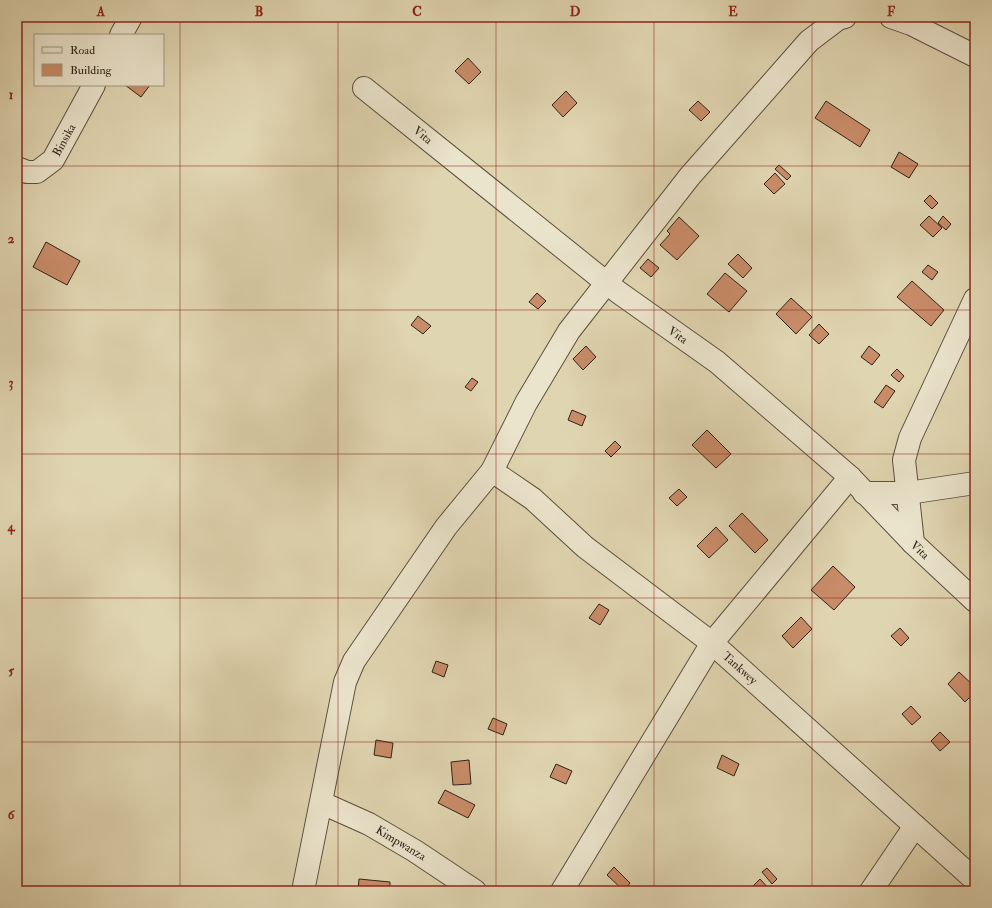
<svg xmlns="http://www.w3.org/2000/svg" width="992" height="908" font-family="'IM FELL Double Pica',serif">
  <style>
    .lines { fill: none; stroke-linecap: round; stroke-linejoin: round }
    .stream { stroke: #6b7c74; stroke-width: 9 }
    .building { fill: #c98c69; stroke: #2e2318 }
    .minor-casing { stroke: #5a503e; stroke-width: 24 }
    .minor { stroke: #ebe4cc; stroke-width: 22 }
    .grid { fill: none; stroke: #8f2418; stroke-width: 1; stroke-opacity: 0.55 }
    .labels { text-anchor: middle; stroke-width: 3.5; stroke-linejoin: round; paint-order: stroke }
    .street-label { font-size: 12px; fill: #2e2318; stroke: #ebe4cc }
    .neatline { fill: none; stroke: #8f2418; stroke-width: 1.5 }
    .grid-label { font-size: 13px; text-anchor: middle; font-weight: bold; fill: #8f2418 }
  </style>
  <rect width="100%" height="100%" fill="#e0d5b1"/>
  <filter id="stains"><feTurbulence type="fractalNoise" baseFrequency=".005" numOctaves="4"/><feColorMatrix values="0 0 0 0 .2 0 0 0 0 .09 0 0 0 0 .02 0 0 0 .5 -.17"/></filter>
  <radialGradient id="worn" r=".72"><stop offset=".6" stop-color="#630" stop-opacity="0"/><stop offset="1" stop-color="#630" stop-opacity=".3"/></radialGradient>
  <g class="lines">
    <polyline class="stream" points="17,890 21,891"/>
  </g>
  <g class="building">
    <polygon points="468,58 481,72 469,84 455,71"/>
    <polygon points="125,85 150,85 141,97"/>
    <polygon points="566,91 577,103 563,117 552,105"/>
    <polygon points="698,101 710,112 701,121 689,110"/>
    <polygon points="826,101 870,130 860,147 815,118"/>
    <polygon points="899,152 918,164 909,178 891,167"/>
    <polygon points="779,165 791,176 787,180 775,169"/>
    <polygon points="775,173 785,184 774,194 764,184"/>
    <polygon points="930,195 938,203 932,209 924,201"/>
    <polygon points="929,216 942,228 933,237 920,225"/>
    <polygon points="943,216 951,224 946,230 938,223"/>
    <polygon points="679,217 699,236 677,260 660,245 670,234 667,231"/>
    <polygon points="46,242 80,261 67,285 33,267"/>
    <polygon points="738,254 752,268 743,278 728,264"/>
    <polygon points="648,259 659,268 651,277 640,268"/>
    <polygon points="928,265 938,272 932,280 922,272"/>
    <polygon points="725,273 747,291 729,312 707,294"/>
    <polygon points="912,281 944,310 931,326 897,297"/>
    <polygon points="537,293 546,301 538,309 529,302"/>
    <polygon points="791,298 812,317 796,334 776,314"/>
    <polygon points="418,316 431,326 423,334 411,325"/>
    <polygon points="819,324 829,334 819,344 809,335"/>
    <polygon points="17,342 22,347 17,352"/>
    <polygon points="586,346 596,357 583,370 573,359"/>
    <polygon points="869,346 880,355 872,365 861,357"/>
    <polygon points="897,369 904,376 899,382 891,375"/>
    <polygon points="472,378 478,382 471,391 465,387"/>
    <polygon points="886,385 895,391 883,408 874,402"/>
    <polygon points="572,410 586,416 582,426 568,420"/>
    <polygon points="707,430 731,454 716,468 692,445"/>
    <polygon points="615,441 621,447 611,457 605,451"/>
    <polygon points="679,489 687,497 677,506 669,498"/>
    <polygon points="742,513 768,540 755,553 729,526"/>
    <polygon points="716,527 728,540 709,558 697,546"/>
    <polygon points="833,566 855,587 834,610 811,590"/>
    <polygon points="599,604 609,610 600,625 589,618"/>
    <polygon points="801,617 812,629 793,648 782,636"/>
    <polygon points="900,628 909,638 901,646 891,636"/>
    <polygon points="436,661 448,665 444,677 432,672"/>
    <polygon points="959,672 975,687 975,692 965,702 948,684"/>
    <polygon points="911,706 921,717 912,725 902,714"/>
    <polygon points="493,718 507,724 503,735 488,729"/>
    <polygon points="940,732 950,742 940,751 931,741"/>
    <polygon points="376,740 393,743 391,758 374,755"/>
    <polygon points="722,755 739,764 734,776 717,768"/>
    <polygon points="469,760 471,784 453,785 451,762"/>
    <polygon points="556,764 572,771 566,784 550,777"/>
    <polygon points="445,790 475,805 468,818 438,803"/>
    <polygon points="614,867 630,883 624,891 607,875"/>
    <polygon points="767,868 777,879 772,884 762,872"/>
    <polygon points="359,879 390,882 390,891 358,891"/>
    <polygon points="760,879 770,890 749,891 749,890"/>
  </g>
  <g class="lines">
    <defs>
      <g id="minor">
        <polyline points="891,17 911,24 975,56"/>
        <polyline points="121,35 131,17"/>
        <polyline points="364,88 618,292 717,362 850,477 913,543 975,601"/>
        <polyline points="17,168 27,172 37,172 53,160 94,85"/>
        <polyline points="492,471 533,499 585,547 712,643 975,880"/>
        <polyline points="864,493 908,493 975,483"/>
        <polyline points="913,543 904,460 910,438 975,299"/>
        <polyline points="322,803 369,824 415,851 475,891"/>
        <polyline points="303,891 345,682 354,661 446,527 492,471 526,403 569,331 690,176 809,41 838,19 845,17"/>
        <polyline points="562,891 712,643 850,477"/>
        <polyline points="871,891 915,826"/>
      </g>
    </defs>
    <use href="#minor" class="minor-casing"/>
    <use href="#minor" class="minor"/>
  </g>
  <path class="grid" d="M180,17V891M338,17V891M496,17V891M654,17V891M812,17V891M17,166H975M17,310H975M17,454H975M17,598H975M17,742H975"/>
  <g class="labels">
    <g class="street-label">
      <text transform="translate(423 135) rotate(39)" y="4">Vita</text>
      <text transform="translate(64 140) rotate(-61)" y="4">Binsika</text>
      <text transform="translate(678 335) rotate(35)" y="4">Vita</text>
      <text transform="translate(920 550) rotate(43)" y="4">Vita</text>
      <text transform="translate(740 668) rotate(42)" y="4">Tankwey</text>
      <text transform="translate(401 843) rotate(31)" y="4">Kimpwanza</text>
    </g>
  </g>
  <rect width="992" height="908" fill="none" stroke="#e0d5b1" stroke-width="44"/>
  <rect x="34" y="34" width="130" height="52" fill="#ebe4cc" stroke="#9f9784"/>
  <rect x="42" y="47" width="20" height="6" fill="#ebe4cc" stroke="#9f9784"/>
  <text x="70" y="54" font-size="12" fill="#2e2318">Road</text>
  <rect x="42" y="64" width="20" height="12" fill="#c98c69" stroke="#9f9784"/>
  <text x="70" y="74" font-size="12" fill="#2e2318">Building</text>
  <rect x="22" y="22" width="948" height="864" class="neatline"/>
  <g class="grid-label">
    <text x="101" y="16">A</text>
    <text x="259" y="16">B</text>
    <text x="417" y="16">C</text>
    <text x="575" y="16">D</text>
    <text x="733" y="16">E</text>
    <text x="891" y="16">F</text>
    <text x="11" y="99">1</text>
    <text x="11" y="243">2</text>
    <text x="11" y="387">3</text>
    <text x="11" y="531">4</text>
    <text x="11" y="675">5</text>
    <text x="11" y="819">6</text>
  </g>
  <rect width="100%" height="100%" filter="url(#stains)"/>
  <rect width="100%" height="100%" fill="url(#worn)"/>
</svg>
